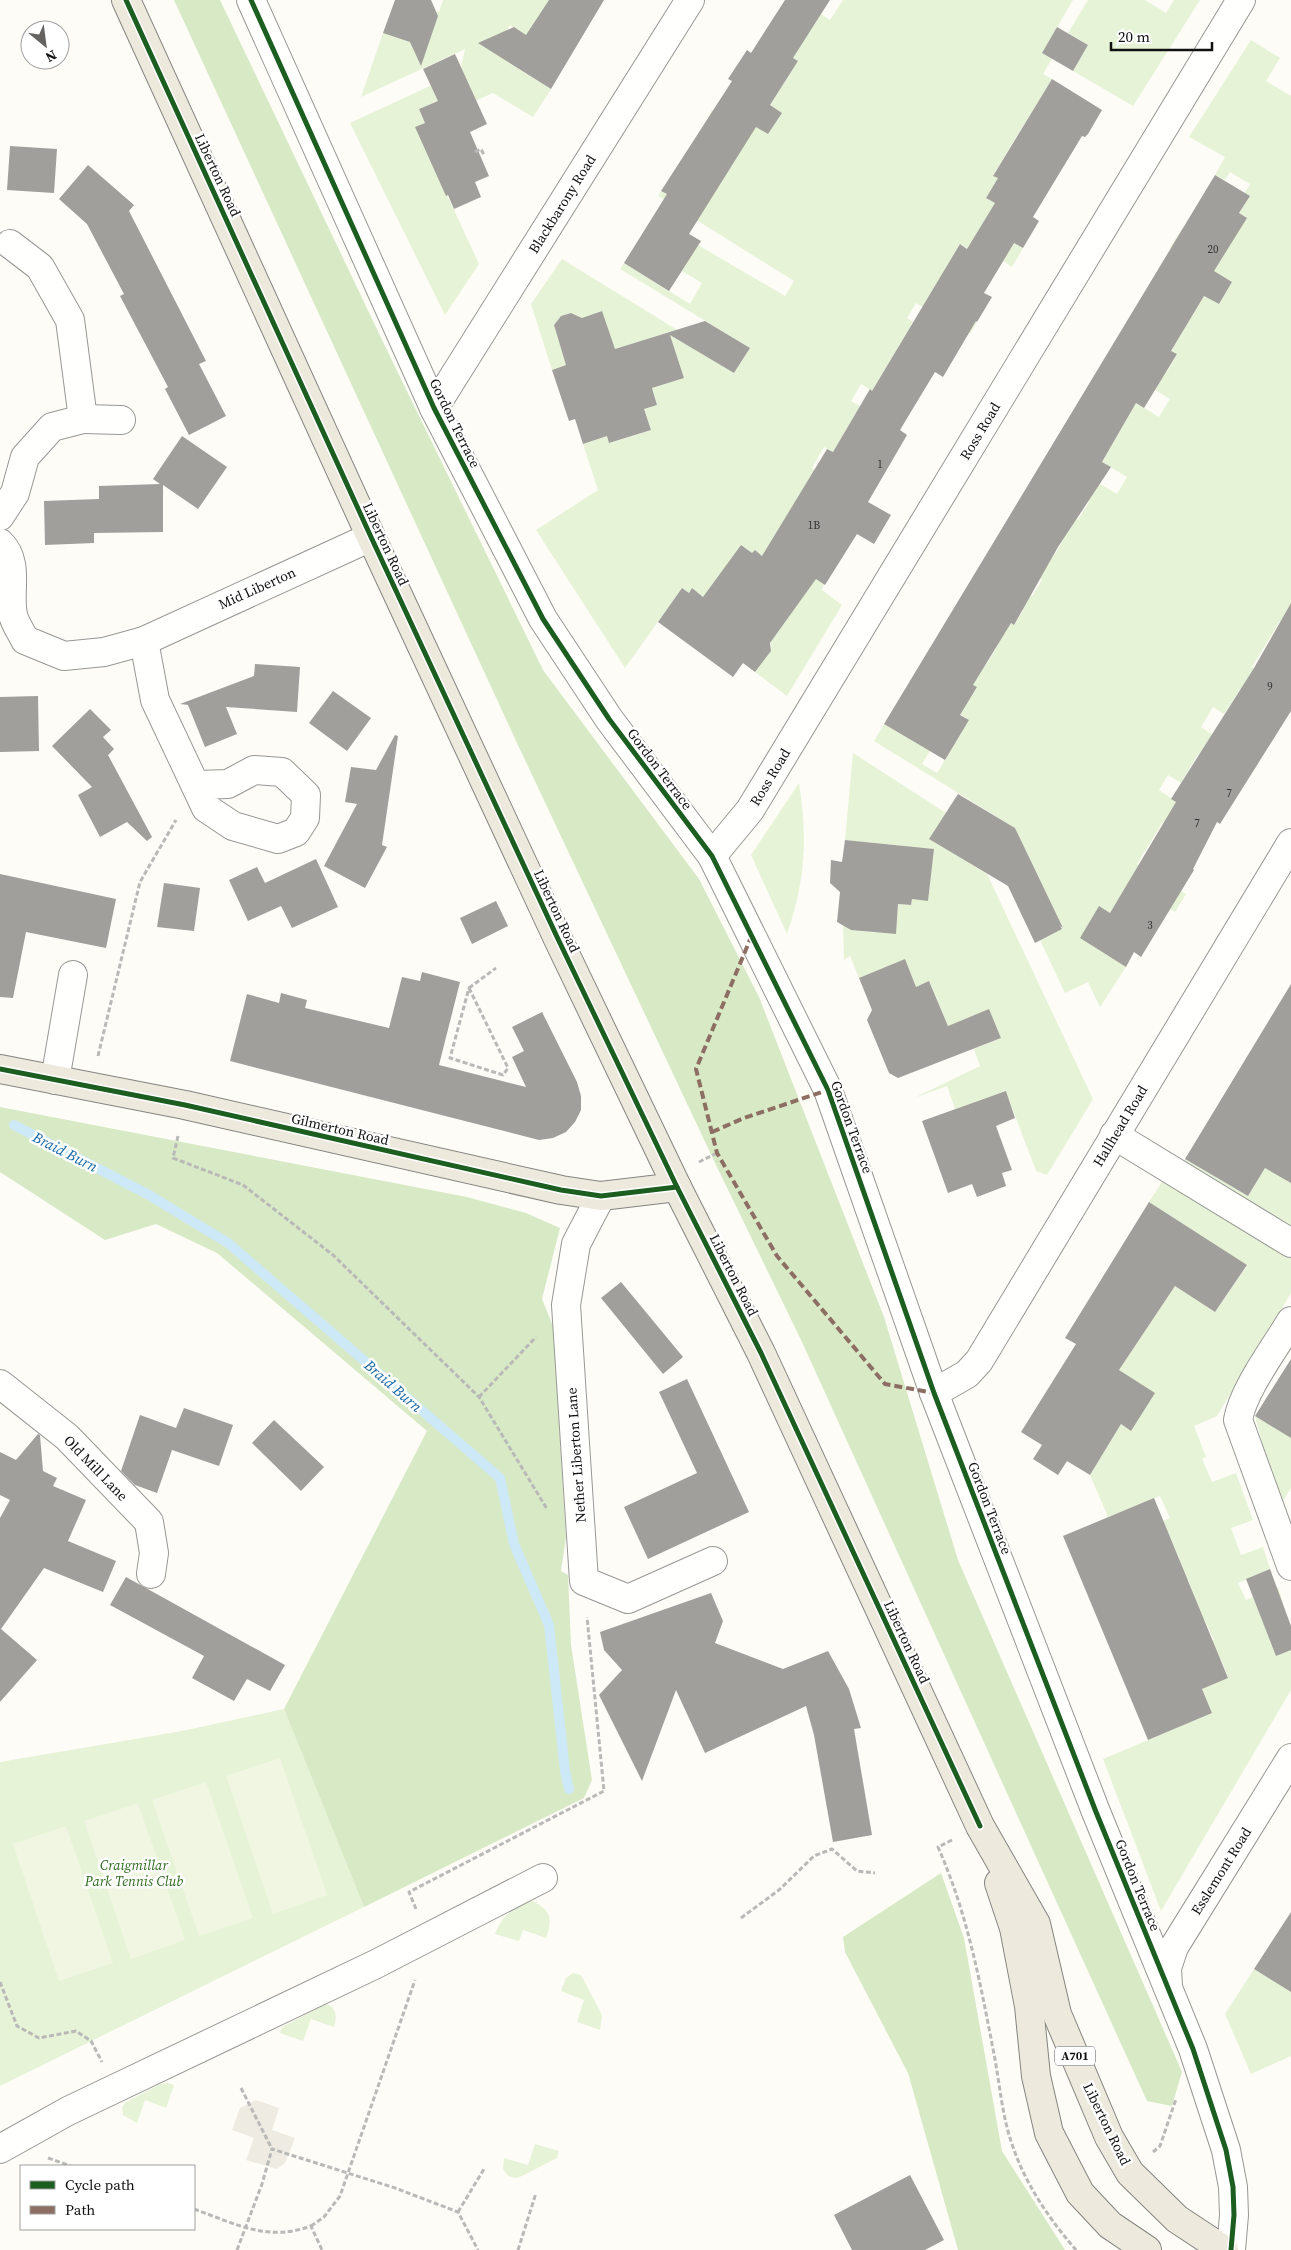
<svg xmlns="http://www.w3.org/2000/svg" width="1291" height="2250" font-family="'Source Serif 4',serif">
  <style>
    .green { fill: #e7f3d7 }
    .forest { fill: #d8eac5 }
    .pitch { fill: #f0f6e1 }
    .plaza { fill: #edebe2 }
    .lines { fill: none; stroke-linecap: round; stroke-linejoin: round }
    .stream { stroke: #cde8f7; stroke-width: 10 }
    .building { fill: #a19f9c }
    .minor-casing { stroke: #979795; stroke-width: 30 }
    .major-casing { stroke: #858482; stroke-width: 30 }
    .path { stroke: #b9b9b8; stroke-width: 3; stroke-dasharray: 5 2.5; stroke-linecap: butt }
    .minor { stroke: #fffffe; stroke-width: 28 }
    .major { stroke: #ede9dc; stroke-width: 28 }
    .quiet { stroke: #8d6e63; stroke-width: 4; stroke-dasharray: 8 4; stroke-linecap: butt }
    .cycleway-casing { stroke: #fff; stroke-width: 8 }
    .cycleway { stroke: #1b5e20; stroke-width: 5 }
    .labels { text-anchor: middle; stroke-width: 5; stroke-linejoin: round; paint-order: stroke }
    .number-label { font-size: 11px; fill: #353434 }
    .shield { fill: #fff; stroke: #585858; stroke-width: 1 }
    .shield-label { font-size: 12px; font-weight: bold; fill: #111 }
    .street-label { font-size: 14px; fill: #111; stroke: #fff }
    .park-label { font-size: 14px; font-style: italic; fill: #2f6b1f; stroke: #fff }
    .water-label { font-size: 15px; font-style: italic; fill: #1768a6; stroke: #fff }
  </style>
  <rect width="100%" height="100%" fill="#fdfcf7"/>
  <g class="green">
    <polygon points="443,0 568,0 525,37 510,25 495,49 509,63 551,89 533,117 493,93 457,109 451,95 419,109 425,123 416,128 479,264 445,315 350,123 460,72 465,49 361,97 383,33 429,9 439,12"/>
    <polygon points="843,0 1073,0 1042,53 1052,59 1043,74 1052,79 993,175 998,178 986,198 995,203 983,224 1023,248 1012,267 1003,261 999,268 961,244 939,298 977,322 970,334 916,303 907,318 913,322 872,391 861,384 851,401 860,406 833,452 824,447 812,468 854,493 822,590 842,605 787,696 755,672 771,651 774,564 755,551 752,553 741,545 705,598 692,589 689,593 682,588 625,668 536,530 598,490 583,444 607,436 610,443 651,430 644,409 657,405 652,388 684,378 669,332 600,354 602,311 582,318 571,313 561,316 554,325 575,362 552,370 531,304 562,259 700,344 696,350 734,373 750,348 620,269 624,263 690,304 702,283 682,271 698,245 785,296 794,281 658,196 661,191 696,212 712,197 743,147 705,123 712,110 722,116 727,108 768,134 782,113 770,105 798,61 768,42 811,30 821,14 830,20"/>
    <polygon points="1088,0 1145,0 1166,13 1174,0 1200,0 1133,106 1073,71 1088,45 1068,33"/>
    <path d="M1251,40L1280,58L1266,81L1291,96V626L1280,621L1252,667L1255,669L1264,704L1240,689L1224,714L1213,707L1201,727L1258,764L1251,775L1243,770L1238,779L1198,754L1181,783L1168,775L1159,790L1186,808L1199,846L1162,823L1137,864L1186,894L1175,912L1157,901L1125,888L1110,913L1100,907L1091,945L1126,967L1100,1007L1088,982L1065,993L1040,940L1063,928L1015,828L874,741L884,724L930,751L922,764L937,773L969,720L909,681L911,679L967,703L977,688L968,681C988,667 1001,645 1005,620L1014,625L1023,611L972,580L981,565L1032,596L1042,580L1034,574C1054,560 1067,540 1070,515L1078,520L1089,502L1038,470L1048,453L1117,494L1127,477L1102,462L1136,403L1159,417L1170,399L1106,360L1161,369L1167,372L1177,355L1171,351L1204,296L1219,304L1232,282L1170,248L1183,227L1208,243L1239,213L1250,196L1245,193L1250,184L1230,172L1225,180L1215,175L1225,157L1189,137Z"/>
    <polygon points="853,753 946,813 938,825 935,842 987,874 1093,1099 1047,1175 1036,1171 1006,1092 955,1109 947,1086 914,1098 980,1066 974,1049 1001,1038 989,1010 948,1026 930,982 916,987 905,960 859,978 850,956 844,960 843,926 863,927 863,931 876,933 878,920 897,922 898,904 911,905 912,899 928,900 930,884 904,846 845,840"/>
    <path d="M799,783C808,839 805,881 787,934L751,855Z"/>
    <polygon points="1185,1159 1248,1196 1265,1168 1291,1175 1291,1233 1181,1165"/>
    <polygon points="1165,1177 1291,1255 1291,1293 1217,1416 1194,1426 1206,1457 1202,1459 1212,1482 1236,1473 1253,1520 1231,1528 1241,1555 1263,1547 1270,1569 1238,1583 1246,1600 1278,1587 1284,1607 1261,1615 1291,1631 1291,1690 1161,1911 1103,1759 1212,1713 1202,1689 1228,1677 1221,1659 1194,1671 1187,1652 1214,1640 1204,1619 1177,1630 1170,1611 1196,1600 1188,1579 1153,1571 1180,1560 1171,1539 1151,1547 1144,1529 1170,1518 1160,1496 1108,1517 1090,1475 1121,1424 1131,1431 1119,1370 1175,1286 1215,1312 1247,1266 1149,1202"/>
    <polygon points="1255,1416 1282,1432 1291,1418 1291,1488 1279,1507"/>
    <polygon points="284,1709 364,1907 0,2086 0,1762 182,1731"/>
    <path d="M533,1901C551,1911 553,1918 546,1938L523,1930L519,1941L495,1934C502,1915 514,1907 533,1901Z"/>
    <polygon points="1254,1969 1291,1992 1291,2056 1251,2074 1225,2014"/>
    <polygon points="573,1973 581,1975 601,2013 602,2017 600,2030 577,2022 584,2000 561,1991 566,1978"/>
    <path d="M326,2004C337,2007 337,2017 334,2027L311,2019L303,2041L280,2033L282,2027Z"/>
    <polygon points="167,2083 174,2085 166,2108 145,2100 137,2123 123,2115 122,2107 126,2102 161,2084"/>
    <polygon points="535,2144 559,2151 557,2158 522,2176 516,2178 508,2176 503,2169 504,2158 528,2165"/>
  </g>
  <g class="forest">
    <polygon points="174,0 220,0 384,344 543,670 699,879 759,997 884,1317 958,1560 1182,2072 1172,2106 1147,2101 802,1342 716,1165 517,743"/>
    <polygon points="0,1107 467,1197 526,1213 560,1228 542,1299 553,1326 566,1537 561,1571 568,1575 571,1645 592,1780 584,1798 364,1907 284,1709 427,1431 217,1253 156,1224 105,1240 0,1172"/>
    <polygon points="941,1873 964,1938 1002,2151 1065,2250 958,2250 908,2073 845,1952 843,1937"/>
  </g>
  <g class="pitch">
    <polygon points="280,1758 327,1895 273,1914 226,1776"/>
    <polygon points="206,1782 253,1918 199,1936 152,1800"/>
    <polygon points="138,1803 185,1940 131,1959 84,1821"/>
    <polygon points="66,1826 113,1963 59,1981 13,1844"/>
  </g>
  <polygon class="plaza" points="256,2100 279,2108 272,2130 295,2138 285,2163 277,2169 246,2160 254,2138 232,2130 240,2108"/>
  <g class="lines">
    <polyline class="stream" points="14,1125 149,1195 228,1243 500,1478 514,1544 549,1625 565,1771 569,1789"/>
  </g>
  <g class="building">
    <polygon points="395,0 431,0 438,16 421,66 410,42 383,33"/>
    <polygon points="549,0 604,0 551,89 478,43 514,27 526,35"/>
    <polygon points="785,0 830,0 793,58 798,61 770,105 782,113 768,134 756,127 689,234 701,241 669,291 624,263 667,194 661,191 732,81 728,79 747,50 751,53"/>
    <polygon points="1057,27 1088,45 1073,71 1042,53"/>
    <polygon points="455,54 487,124 470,132 489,176 475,182 481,197 454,209 448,195 446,196 415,127 425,123 419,109 438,101 423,69"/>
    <polygon points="1052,79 1102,110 1088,134 1085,137 1082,136 1033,217 1039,221 1023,248 1014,243 984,293 992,297 977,322 976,321 943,377 935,372 900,430 907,435 868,502 891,515 874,544 857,534 825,585 816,579 770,643 771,651 755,672 743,663 733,677 658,622 682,588 689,593 692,588 703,597 741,545 752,553 755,550 762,556 827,449 833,452 870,389 872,391 960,244 967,249 995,203 986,198 998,178 993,176"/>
    <polygon points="10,146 57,149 54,193 7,190"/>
    <polygon points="88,165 134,205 129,211 206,361 199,364 226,416 189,435 165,389 168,387 120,296 124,294 87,224 59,199"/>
    <polygon points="1215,175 1250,196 1239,213 1247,218 1214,271 1232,282 1219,304 1204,296 1171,351 1177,354 1144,408 1136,403 1102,462 1111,467 1058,547 1014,625 1011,623 973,685 977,687 960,715 969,720 945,760 884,724"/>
    <polygon points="602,311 615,349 705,321 750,348 734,373 670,335 684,378 652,388 657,405 644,409 651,430 609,443 607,436 583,444 575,419 569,421 552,370 566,365 554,325 561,316 571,313 582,318"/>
    <polygon points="182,436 227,467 198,509 163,485 163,532 94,533 94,543 45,545 44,501 99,499 99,486 160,484 153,479"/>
    <polygon points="1291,603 1291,711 1220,824 1217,822 1193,869 1194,870 1141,957 1134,952 1126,967 1080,938 1099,906 1110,913 1176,802 1171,799 1254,668"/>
    <polygon points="255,664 300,667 297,712 226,707 237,734 205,747 188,705 180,704 254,676"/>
    <polygon points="333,691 371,718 347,751 309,723"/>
    <polygon points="38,696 39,751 0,752 0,697"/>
    <polygon points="90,709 111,730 103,737 114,749 108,755 152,837 147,841 127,822 100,837 78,795 92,787 52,746"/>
    <polygon points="395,735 398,736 382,845 387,847 365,888 324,866 357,804 345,802 351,767 376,770"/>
    <polygon points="958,794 1015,828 1063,928 1060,926 1062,929 1035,943 1008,886 929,839"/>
    <polygon points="845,840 934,849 928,901 912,899 911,905 898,904 896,934 851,930 837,922 840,892 830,883 831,860 842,862"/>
    <polygon points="316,859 338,907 292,928 281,906 248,921 229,880 257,867 265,883"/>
    <polygon points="0,874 116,899 106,948 26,932 13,998 0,997"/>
    <polygon points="164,883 200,888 194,931 157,927"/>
    <polygon points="496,901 508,926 472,944 460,918"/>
    <polygon points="905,959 916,987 929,981 948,1026 989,1009 1001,1038 898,1078 889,1073 867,1020 872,1010 859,978"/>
    <polygon points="422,972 460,982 439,1065 526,1087 512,1057 524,1051 512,1027 542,1012 577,1082 581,1096 581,1110 575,1122 566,1132 553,1138 539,1140 230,1061 247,994 279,1003 281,993 307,1000 305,1008 389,1028 402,977 420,981"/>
    <polygon points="1291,984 1291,1183 1265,1168 1248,1196 1185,1159"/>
    <polygon points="1006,1091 1015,1118 996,1126 1012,1170 1002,1173 1006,1186 977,1197 972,1184 948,1193 922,1121"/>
    <polygon points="1149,1202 1247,1265 1215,1312 1175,1286 1119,1370 1155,1393 1131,1431 1121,1424 1090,1475 1067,1461 1058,1475 1033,1459 1042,1445 1021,1432 1076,1344 1065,1338"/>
    <polygon points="621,1282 683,1357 663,1374 601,1298"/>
    <polygon points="1291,1359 1291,1438 1255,1416"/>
    <polygon points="687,1379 749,1512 648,1559 624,1507 697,1473 659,1392"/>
    <polygon points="184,1408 233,1425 219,1466 172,1450 157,1493 135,1485 121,1471 140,1415 176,1428"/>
    <polygon points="274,1420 324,1467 301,1491 252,1443"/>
    <polygon points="38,1434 40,1435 43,1471 57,1478 53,1486 86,1500 68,1541 116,1561 103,1592 44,1568 1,1629 37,1660 0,1702 0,1518 10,1500 0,1495 0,1452 16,1460"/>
    <polygon points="1154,1498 1228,1678 1202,1689 1212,1713 1148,1740 1063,1536"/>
    <polygon points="1270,1569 1291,1626 1291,1650 1276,1656 1246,1579"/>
    <polygon points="126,1577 285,1665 270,1691 247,1679 234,1701 192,1678 204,1656 110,1605"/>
    <polygon points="711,1593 723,1621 715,1643 783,1669 828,1651 849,1689 861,1728 854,1729 872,1835 833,1842 814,1735 806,1706 705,1753 676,1690 642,1781 599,1695 622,1670 604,1650 600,1632"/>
    <polygon points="1291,1912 1291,1992 1254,1969"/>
    <polygon points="910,2175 944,2240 925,2250 852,2250 834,2215"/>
  </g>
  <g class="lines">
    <defs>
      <g id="minor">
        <polyline points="251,0 434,408 543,619 609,719 712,856 828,1090 934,1393 1096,1812 1193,2049 1226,2150 1233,2187 1234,2215 1231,2250"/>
        <polyline points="434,408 690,0"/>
        <polyline points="83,419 121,420"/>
        <polyline points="0,516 15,493 25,457 52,427 83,419 70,320 40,267 10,244"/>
        <path d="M0,543C20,562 8,592 13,615C15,624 22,633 25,640L64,656L104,652L144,641L371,537"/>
        <polyline points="144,641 155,700 206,808 233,826 278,839 296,832 305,818 306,795 282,772 254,770 228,784 196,785"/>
        <polyline points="712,856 750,810 1241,0"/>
        <polyline points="55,1080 73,975"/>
        <polyline points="1114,1135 1291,1243"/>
        <polyline points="601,1196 576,1244 566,1305 584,1581 628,1599 713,1561"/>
        <path d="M1291,1321C1275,1348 1243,1390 1238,1420L1291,1566"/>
        <polyline points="0,1384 67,1437 149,1522 154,1553 151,1574"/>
        <polyline points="934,1393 967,1374 979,1361 1291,843"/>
        <polyline points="1168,1987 1167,1968 1174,1947 1291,1758"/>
        <polyline points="0,2149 68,2111 376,1964 543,1878"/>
      </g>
      <g id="major">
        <polyline points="126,0 371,537 558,939 677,1187 761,1353 980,1826 1036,1924 1057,2014 1109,2137 1130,2173 1177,2219 1224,2250"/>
        <polyline points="0,1069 185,1105 561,1190 601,1196 677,1187"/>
        <polyline points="999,1883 1014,1928 1029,2006 1036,2076 1049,2133 1080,2193 1110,2225 1147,2250"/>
      </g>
    </defs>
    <use href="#minor" class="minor-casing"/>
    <use href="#major" class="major-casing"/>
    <g class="path">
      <polyline points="475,152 481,149 484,155"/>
      <polygon points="469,988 508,1068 503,1075 450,1058"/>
      <polyline points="469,988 496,968"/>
      <polyline points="98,1056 140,882 176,820"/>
      <polyline points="178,1136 173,1158 243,1185 333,1255 479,1397 547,1509"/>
      <polyline points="699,1162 717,1153"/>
      <polyline points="479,1397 536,1337"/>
      <path d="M952,1840L938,1847C968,1915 980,1982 994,2054C1000,2085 1002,2117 1013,2147C1026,2185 1050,2220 1076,2250"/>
      <polyline points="416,1909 409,1892 604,1791 587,1617"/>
      <polyline points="741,1918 779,1890 814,1856 832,1849 857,1871 875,1873"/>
      <polyline points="0,1982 17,2026 39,2038 76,2031 91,2041 102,2062"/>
      <polyline points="241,2088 272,2149"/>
      <polyline points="1153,2152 1160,2146 1176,2099"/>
      <polyline points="48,2158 71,2166"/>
      <path d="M194,2209C236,2224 267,2242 311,2226L322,2250"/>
      <polyline points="458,2212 484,2169"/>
      <polyline points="311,2226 324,2217 340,2196 415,1980"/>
      <polyline points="237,2250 262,2184 272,2149 395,2188 458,2212 478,2250"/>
      <polyline points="518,2250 536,2193"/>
    </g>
    <use href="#minor" class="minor"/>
    <use href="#major" class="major"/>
    <g class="quiet">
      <polyline points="752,935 696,1069 717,1153 777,1256 885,1384 934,1393"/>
      <polyline points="712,1132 744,1118 828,1090"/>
    </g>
    <defs>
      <g id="cycleway">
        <polyline points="126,0 371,537 558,939 677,1187 761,1353 980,1826"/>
        <polyline points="251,0 434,408 543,619 609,719 712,856 828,1090 934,1393 1096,1812 1193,2049 1226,2150 1233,2187 1234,2215 1231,2250"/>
        <polyline points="0,1069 185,1105 561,1190 601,1196 677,1187"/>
      </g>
    </defs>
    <use href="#cycleway" class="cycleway-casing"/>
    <use href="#cycleway" class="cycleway"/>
  </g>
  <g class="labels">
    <g class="number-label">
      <text x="1213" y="253">20</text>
      <text x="880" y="468">1</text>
      <text x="814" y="529">1B</text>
      <text x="1270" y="690">9</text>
      <text x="1229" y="797">7</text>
      <text x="1197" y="827">7</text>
      <text x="1150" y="929">3</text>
    </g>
    <rect class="shield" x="1055" y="2046.5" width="40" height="19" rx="4"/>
    <g class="shield-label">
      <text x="1075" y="2060">A701</text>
    </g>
    <g class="street-label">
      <text transform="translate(218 175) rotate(65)" y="5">Liberton Road</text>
      <text transform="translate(562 204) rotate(-58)" y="5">Blackbarony Road</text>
      <text transform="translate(455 423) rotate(64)" y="5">Gordon Terrace</text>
      <text transform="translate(980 431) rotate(-59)" y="5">Ross Road</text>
      <text transform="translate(386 544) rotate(65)" y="5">Liberton Road</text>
      <text transform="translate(257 588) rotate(-24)" y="5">Mid Liberton</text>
      <text transform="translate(660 769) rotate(53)" y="5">Gordon Terrace</text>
      <text transform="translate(770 777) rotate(-59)" y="5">Ross Road</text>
      <text transform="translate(557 911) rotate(65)" y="5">Liberton Road</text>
      <text transform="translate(1120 1126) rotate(-59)" y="5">Hallhead Road</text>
      <text transform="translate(852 1127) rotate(70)" y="5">Gordon Terrace</text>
      <text transform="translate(340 1129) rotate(13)" y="5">Gilmerton Road</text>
      <text transform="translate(734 1275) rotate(63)" y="5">Liberton Road</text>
      <text transform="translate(576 1455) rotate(-94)" y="5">Nether Liberton Lane</text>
      <text transform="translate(96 1468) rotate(46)" y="5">Old Mill Lane</text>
      <text transform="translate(990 1508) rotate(69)" y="5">Gordon Terrace</text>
      <text transform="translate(907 1642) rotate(65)" y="5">Liberton Road</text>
      <text transform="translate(1221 1871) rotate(-58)" y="5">Esslemont Road</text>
      <text transform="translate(1138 1885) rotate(68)" y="5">Gordon Terrace</text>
      <text transform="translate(1107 2124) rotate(64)" y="5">Liberton Road</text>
    </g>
    <g class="park-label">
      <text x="134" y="1870">Craigmillar<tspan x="134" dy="16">Park Tennis Club</tspan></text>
    </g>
    <g class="water-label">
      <text transform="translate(65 1152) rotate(27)" y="5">Braid Burn</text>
      <text transform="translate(393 1386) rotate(41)" y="5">Braid Burn</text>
    </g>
  </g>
  <rect x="20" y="2165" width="175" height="65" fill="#ffffff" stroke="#a0a0a0"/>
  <rect x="30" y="2181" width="25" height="8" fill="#1b5e20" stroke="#a0a0a0"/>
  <text x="65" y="2190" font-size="15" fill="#111111">Cycle path</text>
  <rect x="30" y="2206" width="25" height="8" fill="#8d6e63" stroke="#a0a0a0"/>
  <text x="65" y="2215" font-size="15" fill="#111111">Path</text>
  <g transform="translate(45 45) rotate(151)"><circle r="24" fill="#ffffff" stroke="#a0a0a0"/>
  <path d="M0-4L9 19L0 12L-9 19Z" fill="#646362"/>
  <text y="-8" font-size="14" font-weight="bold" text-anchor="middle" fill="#111111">N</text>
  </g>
  <path d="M1111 42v8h101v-8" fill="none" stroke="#111111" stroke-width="2.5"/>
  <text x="1118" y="42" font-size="15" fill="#111111" stroke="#ffffff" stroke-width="4" paint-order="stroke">20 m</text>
</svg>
